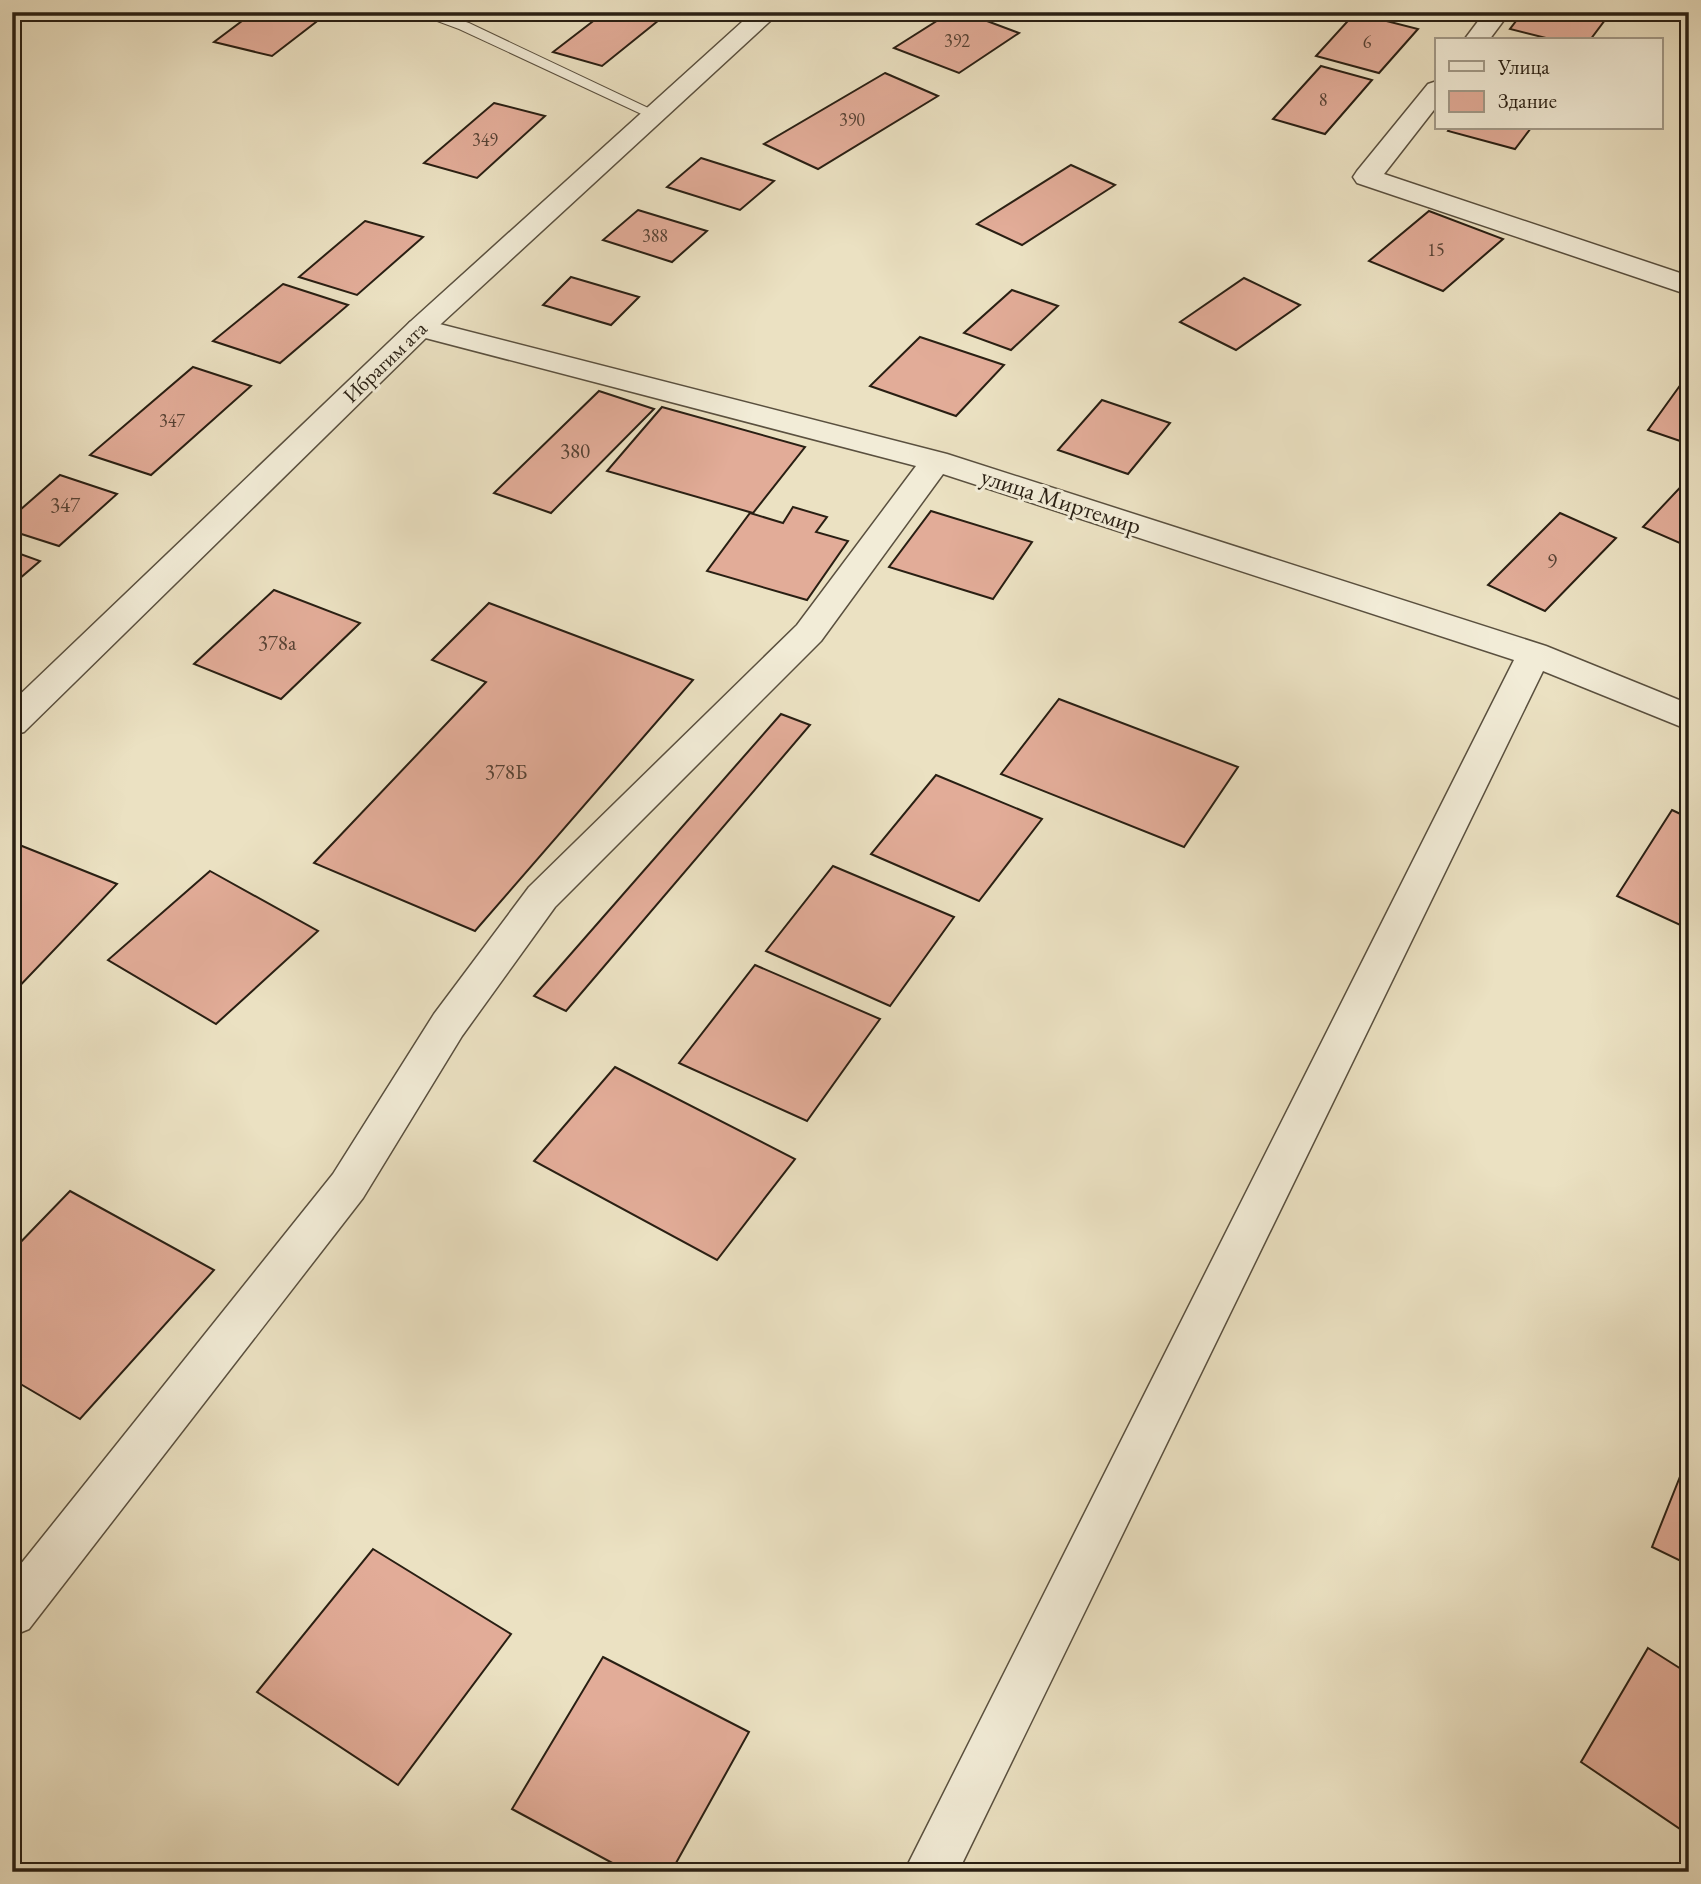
<svg xmlns="http://www.w3.org/2000/svg" width="1701" height="1884" font-family="'EB Garamond',serif">
  <style>
    .building { fill: #e2ac98; stroke: #291f13; stroke-width: 2 }
    .lines { fill: none; stroke-linecap: round; stroke-linejoin: round }
    .service-casing { stroke: #5a503f; stroke-width: 2 }
    .minor-casing { stroke: #5a503f; stroke-width: 3 }
    .tertiary-casing { stroke: #5a503f; stroke-width: 3 }
    .service { fill: #f2ecd7; fill-rule: evenodd }
    .minor { fill: #f2ecd7; fill-rule: evenodd }
    .tertiary { fill: #f2ecd7; fill-rule: evenodd }
    .labels { text-anchor: middle; stroke-width: 6; stroke-linejoin: round; paint-order: stroke }
    .far-number-label { font-size: 18px; fill: #574234 }
    .far-street-label { font-size: 21px; fill: #291f13; stroke: #f2ecd7 }
    .number-label { font-size: 21px; fill: #574234 }
    .street-label { font-size: 24px; fill: #291f13; stroke: #f2ecd7 }
  </style>
  <rect width="100%" height="100%" fill="#ebe1c2"/>
  <filter id="stains"><feTurbulence type="fractalNoise" baseFrequency=".00286" numOctaves="4"/><feColorMatrix values="0 0 0 0 .2 0 0 0 0 .09 0 0 0 0 .02 0 0 0 .5 -.17"/></filter>
  <radialGradient id="worn" r=".72"><stop offset=".6" stop-color="#630" stop-opacity="0"/><stop offset="1" stop-color="#630" stop-opacity=".3"/></radialGradient>
  <g class="building">
    <polygon points="254,12 329,12 272,56 214,42"/>
    <polygon points="605,12 669,12 602,66 553,52"/>
    <polygon points="951,12 963,12 1019,33 959,73 894,48"/>
    <polygon points="1523,12 1611,12 1590,40 1554,40 1510,29"/>
    <polygon points="1355,13 1418,29 1379,73 1316,56"/>
    <polygon points="1321,66 1372,80 1325,134 1273,119"/>
    <polygon points="885,73 938,96 818,169 764,144"/>
    <polygon points="494,103 545,116 477,178 424,163"/>
    <polygon points="1450,128 1531,128 1515,149 1448,131"/>
    <polygon points="701,158 774,181 740,210 667,187"/>
    <polygon points="1071,165 1115,185 1022,245 977,224"/>
    <polygon points="638,210 707,231 672,262 603,240"/>
    <polygon points="1429,211 1503,239 1443,291 1369,261"/>
    <polygon points="365,221 423,237 357,295 299,277"/>
    <polygon points="571,277 639,297 611,325 543,305"/>
    <polygon points="1244,278 1300,305 1236,350 1180,322"/>
    <polygon points="283,284 348,305 280,363 213,341"/>
    <polygon points="1012,290 1058,306 1011,350 964,333"/>
    <polygon points="920,337 1004,365 956,416 870,386"/>
    <polygon points="193,367 251,386 151,475 90,455"/>
    <polygon points="1689,373 1689,444 1648,430"/>
    <polygon points="599,391 654,409 551,513 494,493"/>
    <polygon points="1102,400 1170,423 1128,474 1058,450"/>
    <polygon points="662,407 805,447 753,513 607,471"/>
    <polygon points="60,475 117,494 59,546 12,531 12,517"/>
    <polygon points="1689,478 1689,547 1643,527"/>
    <polygon points="793,507 827,517 816,532 848,541 807,600 707,571 750,513 783,523"/>
    <polygon points="931,511 1032,542 993,599 889,567"/>
    <polygon points="1560,513 1616,538 1545,611 1488,585"/>
    <polygon points="12,551 40,561 12,585"/>
    <polygon points="274,590 360,623 281,699 194,664"/>
    <polygon points="489,603 693,680 475,931 314,863 486,682 432,660"/>
    <polygon points="1059,699 1238,767 1184,847 1001,774"/>
    <polygon points="781,714 810,725 566,1011 534,996"/>
    <polygon points="936,775 1042,819 979,901 871,854"/>
    <polygon points="1672,810 1689,818 1689,929 1617,896"/>
    <polygon points="12,842 117,884 12,994"/>
    <polygon points="833,866 954,917 890,1006 766,951"/>
    <polygon points="210,871 318,931 216,1024 108,960"/>
    <polygon points="755,965 880,1019 807,1121 679,1063"/>
    <polygon points="615,1067 795,1159 717,1260 534,1161"/>
    <polygon points="70,1191 214,1270 80,1419 12,1379 12,1251"/>
    <polygon points="1689,1454 1689,1565 1652,1547"/>
    <polygon points="373,1549 511,1634 398,1785 257,1692"/>
    <polygon points="1648,1648 1689,1674 1689,1835 1581,1762"/>
    <polygon points="603,1657 749,1732 671,1872 629,1872 512,1809"/>
  </g>
  <g class="lines">
    <defs>
      <polygon id="service" points="413,12 436,12 469,23 663,115 660,118 650,118 459,29"/>
      <g id="minor">
        <polygon points="1485,12 1510,12 1489,40 1464,40"/>
        <polygon points="1437,81 1437,106 1384,174 1689,276 1689,295 1357,183 1353,177 1357,171 1428,84"/>
        <polygon points="420,319 947,454 1546,646 1689,704 1689,730 1543,671 958,1872 904,1872 1514,660 943,474 821,641 555,907 462,1036 363,1198 29,1629 12,1636 12,1575 333,1174 434,1014 529,887 797,625 916,466 410,334 405,328 410,322"/>
      </g>
      <polygon id="tertiary" points="753,12 780,12 430,334 24,732 12,735 12,702 410,322"/>
    </defs>
    <use href="#service" class="service-casing"/>
    <use href="#minor" class="minor-casing"/>
    <use href="#tertiary" class="tertiary-casing"/>
    <use href="#service" class="service"/>
    <use href="#minor" class="minor"/>
    <use href="#tertiary" class="tertiary"/>
  </g>
  <g class="labels">
    <g class="far-number-label">
      <text x="957" y="47">392</text>
      <text x="1367" y="48">6</text>
      <text x="1323" y="106">8</text>
      <text x="852" y="126">390</text>
      <text x="485" y="146">349</text>
      <text x="655" y="242">388</text>
      <text x="1436" y="256">15</text>
      <text x="172" y="427">347</text>
    </g>
    <g class="far-street-label">
      <text transform="translate(385 362) rotate(-44)" y="7">Ибрагим ата</text>
    </g>
    <g class="number-label">
      <text x="575" y="458">380</text>
      <text x="65" y="512">347</text>
      <text x="1552" y="568">9</text>
      <text x="277" y="650">378а</text>
      <text x="506" y="779">378Б</text>
    </g>
    <g class="street-label">
      <text transform="translate(1061 501) rotate(18)" y="8">улица Миртемир</text>
    </g>
  </g>
  <rect width="1701" height="1884" fill="none" stroke="#ebe1c2" stroke-width="42"/>
  <rect x="14" y="14" width="1673" height="1856" fill="none" stroke="#291f13" stroke-width="3.5"/>
  <rect x="21" y="21" width="1659" height="1842" fill="none" stroke="#291f13" stroke-width="2"/>
  <rect x="1435" y="38" width="228" height="91" fill="#f2ecd7" stroke="#a29a89" stroke-width="2"/>
  <rect x="1449" y="61" width="35" height="10" fill="#f2ecd7" stroke="#a29a89" stroke-width="2"/>
  <text x="1498" y="74" font-size="21" fill="#291f13">Улица</text>
  <rect x="1449" y="91" width="35" height="21" fill="#e2ac98" stroke="#a29a89" stroke-width="2"/>
  <text x="1498" y="108" font-size="21" fill="#291f13">Здание</text>
  <rect width="100%" height="100%" filter="url(#stains)"/>
  <rect width="100%" height="100%" fill="url(#worn)"/>
</svg>
